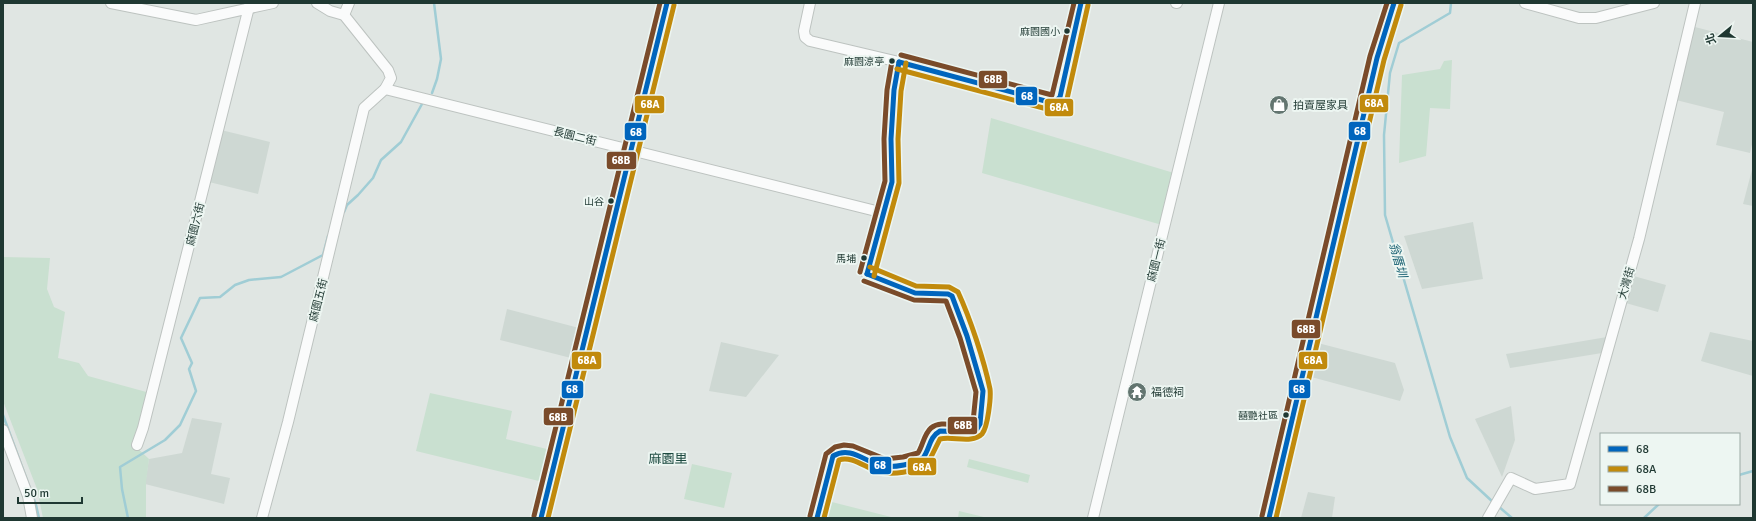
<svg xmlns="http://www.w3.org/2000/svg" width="1756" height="521" font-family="Signika,'Noto Sans TC',sans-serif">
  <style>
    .built { fill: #ced8d3 }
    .green { fill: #c9e0d0 }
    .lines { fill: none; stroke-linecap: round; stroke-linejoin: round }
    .stream { stroke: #a0cdd5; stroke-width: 2.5 }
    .minor-casing { stroke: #bdc3c0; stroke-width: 12 }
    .minor { stroke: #fafbfb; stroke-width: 10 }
    .bus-1-casing { stroke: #edf6f2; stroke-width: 8 }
    .bus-2-casing { stroke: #edf6f2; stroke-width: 8 }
    .bus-3-casing { stroke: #edf6f2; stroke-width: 8 }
    .bus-1 { stroke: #0065bd; stroke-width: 5 }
    .bus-2 { stroke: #c18a0c; stroke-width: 5 }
    .bus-3 { stroke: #7a4b2a; stroke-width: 5 }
    .bus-dot { fill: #1f3832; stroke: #edf6f2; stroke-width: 1.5 }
    .labels { text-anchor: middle; stroke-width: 4; stroke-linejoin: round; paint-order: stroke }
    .bus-label { font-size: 10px; fill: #1f3832; stroke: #edf6f2; text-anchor: end }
    .poi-label { font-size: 11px; fill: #1f3832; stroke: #edf6f2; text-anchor: start }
    .street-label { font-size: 11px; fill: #1f3832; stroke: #edf6f2 }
    .water-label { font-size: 12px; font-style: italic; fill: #1a6273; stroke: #edf6f2 }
    .quarter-label { font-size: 13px; fill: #1c4a40; stroke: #edf6f2 }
    .line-badge { stroke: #edf6f2; stroke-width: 1.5 }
    .badge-label { font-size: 11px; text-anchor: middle; font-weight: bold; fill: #fff }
  </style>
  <rect width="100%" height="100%" fill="#e0e6e3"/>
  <g class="built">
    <polygon points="1695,27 1753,42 1753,140 1750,153 1716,145 1724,112 1676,100"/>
    <polygon points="221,130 270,142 258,194 209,182"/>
    <polygon points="1753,166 1753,206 1743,204"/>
    <polygon points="1473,222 1483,279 1422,289 1404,236"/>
    <polygon points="1630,275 1666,285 1658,312 1622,302"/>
    <polygon points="507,309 579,328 571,358 500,340"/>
    <polygon points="1710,332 1753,341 1753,376 1701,361"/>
    <polygon points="1607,337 1602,353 1510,368 1506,354"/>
    <polygon points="721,342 779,355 746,397 709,391"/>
    <polygon points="1314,342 1395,363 1404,390 1400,401 1304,375"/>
    <polygon points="1511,406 1515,440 1502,477 1475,419"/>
    <polygon points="192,418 222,423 211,474 230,478 224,504 145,484 149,459 182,453"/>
    <polygon points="1308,492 1335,497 1332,518 1301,518"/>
  </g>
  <g class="green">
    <polygon points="1452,60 1450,109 1430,108 1426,156 1399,163 1402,75 1440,69 1444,61"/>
    <polygon points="991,118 1174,173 1162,225 982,173"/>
    <polygon points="3,257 50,258 47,289 54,307 65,312 58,358 79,363 88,376 150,393 133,444 149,459 146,482 146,518 43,518 37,489 3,401"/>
    <polygon points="430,393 512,411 506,439 551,450 543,482 416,451"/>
    <polygon points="969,459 1030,475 1028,483 967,467"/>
    <polygon points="692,464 732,473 724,508 684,499"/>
    <polygon points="824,500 895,518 819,518"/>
    <polygon points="959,511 988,518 958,518"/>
  </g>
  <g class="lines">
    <g class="stream">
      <polyline points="1451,3 1450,13 1399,43 1390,73 1384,135 1385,215 1450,437 1467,478 1494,503"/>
      <polyline points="1381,27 1388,3"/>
      <polyline points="432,93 437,79 441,59 434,3"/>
      <polyline points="344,212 347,205 358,195 373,178 381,160 401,142 422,104"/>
      <polyline points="1317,276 1371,61"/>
      <polyline points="1288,396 1314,290"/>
      <polyline points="3,415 36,505 39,518"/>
      <polyline points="1739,475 1753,471"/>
      <polyline points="1498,506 1512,518"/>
      <polyline points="128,518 122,489 120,467 165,440 180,425 196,391 189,369 192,363 181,338 200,298 220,297 235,285 249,280 281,277 323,255 328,236"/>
      <polyline points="1260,518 1284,410"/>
      <polyline points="1644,518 1659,504"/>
    </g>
    <defs>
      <g id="minor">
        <polyline points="111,3 196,20 273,3"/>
        <polyline points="810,3 804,31 805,37 810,41 899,62 1049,102 1055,102 1060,97 1081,3"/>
        <polyline points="1176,3 1177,3"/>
        <polyline points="1525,3 1579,18 1596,18 1654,3"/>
        <polyline points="344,15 349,3"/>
        <polyline points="385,89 884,213"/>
        <polyline points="3,430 28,496 32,518"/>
        <polyline points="137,445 143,428 250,3"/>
        <polyline points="262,518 288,422 364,108 385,89 391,78 388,70 344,15 330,11 317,3"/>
        <polyline points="541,518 667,3"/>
        <path d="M817,518L833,456C847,443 868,464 884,466C890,467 919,462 923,458C931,450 928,435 940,431L970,432L977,429L980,424L983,391L967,336L952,296L948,294L915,293L867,274L892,182L891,139L894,90L899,62"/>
        <polyline points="1093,518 1219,3"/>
        <polyline points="1269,518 1377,58 1394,3"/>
        <polyline points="1488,518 1511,478 1535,489 1570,484 1639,239 1695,3"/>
      </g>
    </defs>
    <use href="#minor" class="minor-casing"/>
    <use href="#minor" class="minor"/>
    <defs>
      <g id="bus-1">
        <polyline points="899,62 1049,102 1055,102 1060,97 1081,3"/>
        <polyline points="867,274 892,182 891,139 894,90 899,62"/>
        <polyline points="541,518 667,3"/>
        <path d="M817,518L833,456C851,445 866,463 883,466C895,468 913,464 923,458C930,449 929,437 940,431L970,432L977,429L980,424L983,391L967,336L952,296L948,294L915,293L867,274"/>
        <polyline points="1269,518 1377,58 1394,3"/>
      </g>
      <g id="bus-2">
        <polyline points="897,69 1047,109 1057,109 1067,99 1088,5"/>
        <polyline points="874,276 899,183 898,139 901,91 906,63"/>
        <polyline points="548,518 674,5"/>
        <path d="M824,518L839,460C851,455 866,468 877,471C891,476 916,472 928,463L940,439C953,436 972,444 982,434C988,427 991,397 990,389C984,360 970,318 958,292L949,287L916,286L870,267"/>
        <polyline points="1276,518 1384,60 1401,5"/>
      </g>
      <g id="bus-3">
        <polyline points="901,55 1052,95 1074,3"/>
        <polyline points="860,272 885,181 884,139 887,90 892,61"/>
        <polyline points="534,516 660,3"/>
        <path d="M810,516L826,454L835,447L844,445L853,446L885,459L903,457L918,453C923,445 924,434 931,428C943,418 964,431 973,422L976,392L960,338L946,301L914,300L864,281"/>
        <polyline points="1262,516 1370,56 1387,3"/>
      </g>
    </defs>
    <use href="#bus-1" class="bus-1-casing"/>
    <use href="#bus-2" class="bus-2-casing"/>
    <use href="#bus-3" class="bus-3-casing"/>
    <use href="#bus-1" class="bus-1"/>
    <use href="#bus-2" class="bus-2"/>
    <use href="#bus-3" class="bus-3"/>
  </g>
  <defs>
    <symbol id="shop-disc" viewBox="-11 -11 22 22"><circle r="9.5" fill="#637570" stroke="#edf6f2"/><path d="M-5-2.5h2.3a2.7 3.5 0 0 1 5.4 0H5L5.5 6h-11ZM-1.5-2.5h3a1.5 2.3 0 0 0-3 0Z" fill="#fff"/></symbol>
    <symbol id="temple-disc" viewBox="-11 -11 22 22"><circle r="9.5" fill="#637570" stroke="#edf6f2"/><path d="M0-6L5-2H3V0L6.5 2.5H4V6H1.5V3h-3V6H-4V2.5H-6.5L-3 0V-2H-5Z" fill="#fff"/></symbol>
  </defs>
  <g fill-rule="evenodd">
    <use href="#shop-disc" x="1268" y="94" width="22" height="22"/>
    <use href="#temple-disc" x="1126" y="381" width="22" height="22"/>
  </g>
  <g class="bus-dot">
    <circle cx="1067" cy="31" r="3.5"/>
    <circle cx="892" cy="61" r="3.5"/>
    <circle cx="611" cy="201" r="3.5"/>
    <circle cx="864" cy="258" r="3.5"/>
    <circle cx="1286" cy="415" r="3.5"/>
  </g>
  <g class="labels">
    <g class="bus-label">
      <text x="1060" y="35">麻園國小</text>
      <text x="884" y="65">麻園涼亭</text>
      <text x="604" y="205">山谷</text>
      <text x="856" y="262">馬埔</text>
      <text x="1278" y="419">囍艷社區</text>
    </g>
    <g class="poi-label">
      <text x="1293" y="109">拍賣屋家具</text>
      <text x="1151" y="396">福德祠</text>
    </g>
    <g class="street-label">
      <text transform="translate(575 136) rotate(14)" y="4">長園二街</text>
      <text transform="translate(195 224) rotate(-76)" y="4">麻園六街</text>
      <text transform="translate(1156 260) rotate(-76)" y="4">麻園一街</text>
      <text transform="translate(1626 283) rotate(-74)" y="4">大灣街</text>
      <text transform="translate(318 300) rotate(-76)" y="4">麻園五街</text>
    </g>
    <g class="water-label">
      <text transform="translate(1398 260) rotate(74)" y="4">翁厝圳</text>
    </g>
    <g class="quarter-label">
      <text x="668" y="463">麻園里</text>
    </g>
  </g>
  <g class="line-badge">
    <rect x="978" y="70" width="30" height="19" rx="4" fill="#7a4b2a"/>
    <rect x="1015" y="86" width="23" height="20" rx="4" fill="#0065bd"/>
    <rect x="1359" y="94" width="30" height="19" rx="4" fill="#c18a0c"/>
    <rect x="634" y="95" width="31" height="19" rx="4" fill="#c18a0c"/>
    <rect x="1044" y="98" width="30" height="19" rx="4" fill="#c18a0c"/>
    <rect x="1348" y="121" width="23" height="20" rx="4" fill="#0065bd"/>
    <rect x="624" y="122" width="23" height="19" rx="4" fill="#0065bd"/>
    <rect x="606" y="151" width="31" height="19" rx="4" fill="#7a4b2a"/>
    <rect x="1291" y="319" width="30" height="20" rx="4" fill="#7a4b2a"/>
    <rect x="1298" y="351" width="30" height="19" rx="4" fill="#c18a0c"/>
    <rect x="571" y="351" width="31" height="19" rx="4" fill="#c18a0c"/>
    <rect x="1288" y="379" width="23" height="20" rx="4" fill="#0065bd"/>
    <rect x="561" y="380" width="23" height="19" rx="4" fill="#0065bd"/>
    <rect x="543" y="407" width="31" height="19" rx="4" fill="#7a4b2a"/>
    <rect x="947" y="416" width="31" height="19" rx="4" fill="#7a4b2a"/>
    <rect x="869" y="456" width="23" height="19" rx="4" fill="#0065bd"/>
    <rect x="907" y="457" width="30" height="19" rx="4" fill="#c18a0c"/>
  </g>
  <g class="badge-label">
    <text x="993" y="83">68B</text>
    <text x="1027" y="100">68</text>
    <text x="1374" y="107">68A</text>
    <text x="650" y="108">68A</text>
    <text x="1059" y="111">68A</text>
    <text x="1360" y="135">68</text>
    <text x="636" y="136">68</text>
    <text x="621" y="164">68B</text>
    <text x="1306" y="333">68B</text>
    <text x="1313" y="364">68A</text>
    <text x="587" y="364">68A</text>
    <text x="1299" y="393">68</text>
    <text x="572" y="393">68</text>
    <text x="558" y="421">68B</text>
    <text x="963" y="429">68B</text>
    <text x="880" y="469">68</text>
    <text x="922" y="471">68A</text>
  </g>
  <rect width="1756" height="521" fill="none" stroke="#1f3832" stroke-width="8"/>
  <rect x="1600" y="433" width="140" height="72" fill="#edf6f2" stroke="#9baaa5"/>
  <rect x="1608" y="446" width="20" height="6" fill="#0065bd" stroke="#9baaa5"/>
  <text x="1636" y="453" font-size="12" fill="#1f3832">68</text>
  <rect x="1608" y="466" width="20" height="6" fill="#c18a0c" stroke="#9baaa5"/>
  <text x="1636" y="473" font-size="12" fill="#1f3832">68A</text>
  <rect x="1608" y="486" width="20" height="6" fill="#7a4b2a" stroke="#9baaa5"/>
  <text x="1636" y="493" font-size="12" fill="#1f3832">68B</text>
  <g transform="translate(1720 36) rotate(252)" stroke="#edf6f2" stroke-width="3" paint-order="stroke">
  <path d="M0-3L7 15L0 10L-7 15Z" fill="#1f3832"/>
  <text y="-6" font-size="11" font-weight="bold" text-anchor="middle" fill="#1f3832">北</text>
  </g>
  <path d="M18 497v6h64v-6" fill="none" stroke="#1f3832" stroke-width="2"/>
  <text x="24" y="497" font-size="12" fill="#1f3832" stroke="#edf6f2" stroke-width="3" paint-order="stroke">50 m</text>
</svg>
